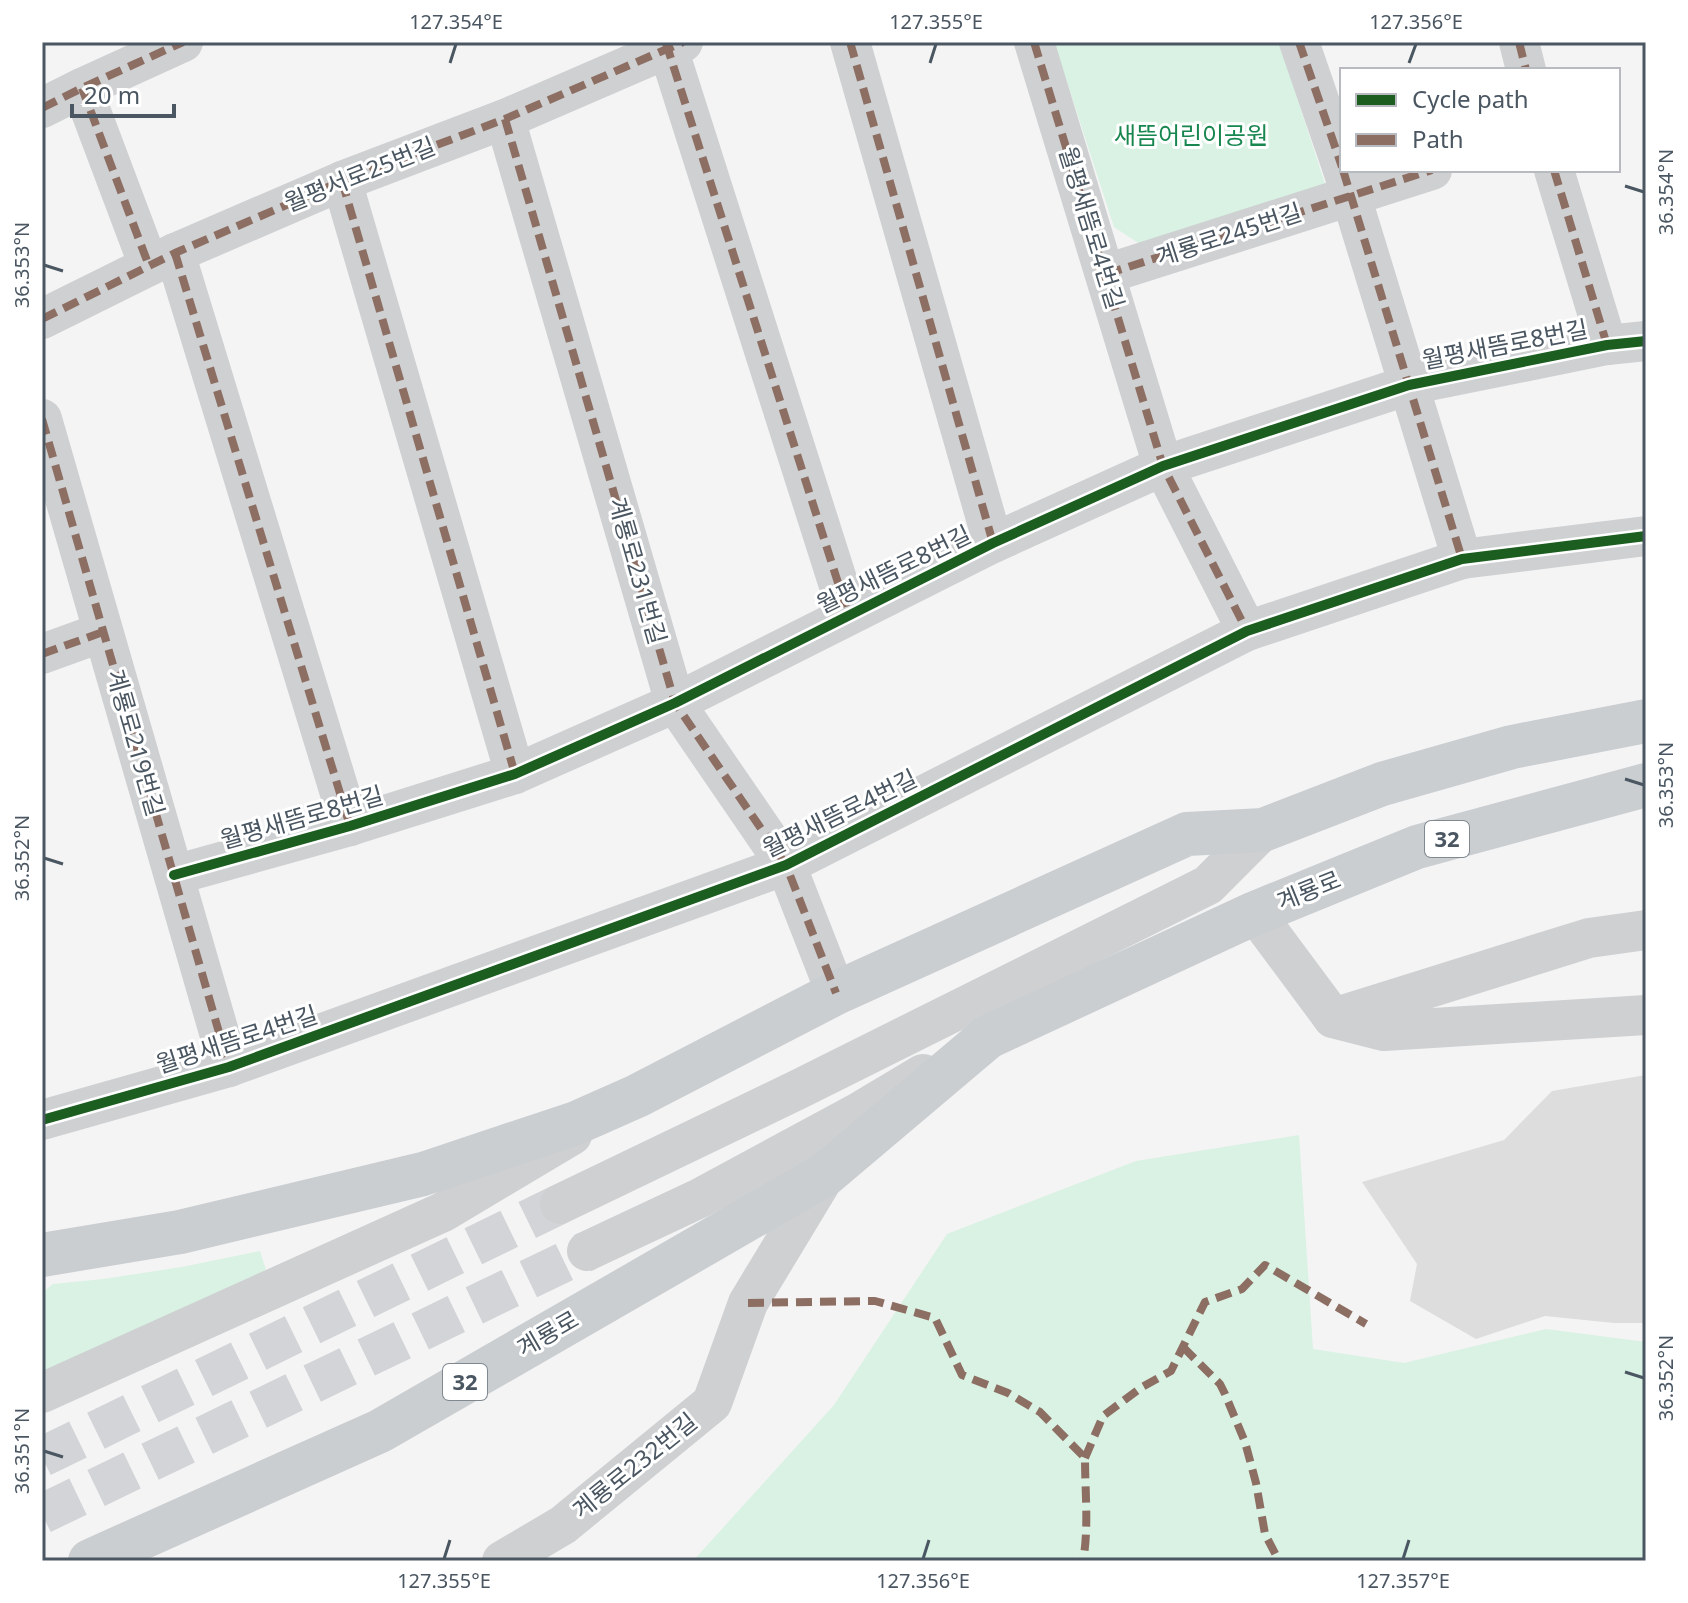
<svg xmlns="http://www.w3.org/2000/svg" width="1688" height="1603" font-family="'Noto Sans','Noto Sans KR',sans-serif">
  <style>
    .green { fill: #d9f2e3 }
    .building { fill: #ddddde }
    .lines { fill: none; stroke-linecap: round; stroke-linejoin: round }
    .minor-tunnel { stroke: #d2d4d7; stroke-width: 40; stroke-dasharray: 40 20; stroke-linecap: butt }
    .minor { stroke: #ced0d2; stroke-width: 40 }
    .major { stroke: #caced1; stroke-width: 44 }
    .quiet { stroke: #8d6e63; stroke-width: 8; stroke-dasharray: 16 8; stroke-linecap: butt }
    .cycleway-casing { stroke: #fff; stroke-width: 15 }
    .cycleway { stroke: #1b5e20; stroke-width: 10 }
    .ticks { fill: none; stroke: #4a5661; stroke-width: 3 }
    .labels { text-anchor: middle; stroke-width: 6; stroke-linejoin: round; paint-order: stroke }
    .shield { fill: #fff; stroke: #808990; stroke-width: 2 }
    .shield-label { font-size: 22px; font-weight: bold; fill: #4a5661 }
    .park-label { font-size: 24px; fill: #17864f; stroke: #fff }
    .street-label { font-size: 24px; fill: #4a5661; stroke: #fff }
    .neatline { fill: none; stroke: #4a5661; stroke-width: 3 }
    .ticks-label { font-size: 20px; text-anchor: middle; fill: #4a5661 }
  </style>
  <rect width="100%" height="100%" fill="#f4f4f4"/>
  <g class="green">
    <polygon points="1054,42 1279,42 1325,184 1149,250 1114,227"/>
    <polygon points="1299,1135 1313,1349 1404,1363 1546,1329 1646,1342 1646,1561 693,1561 834,1405 947,1234 1136,1161"/>
    <polygon points="260,1251 266,1270 42,1375 42,1295 43,1292 53,1284 103,1279 182,1267"/>
  </g>
  <polygon class="building" points="1646,1075 1646,1323 1614,1323 1545,1316 1476,1339 1410,1301 1417,1264 1362,1182 1504,1140 1552,1091"/>
  <g class="lines">
    <g class="minor-tunnel">
      <polyline points="42,1457 560,1204"/>
      <polyline points="42,1514 587,1251"/>
    </g>
    <g class="minor">
      <polyline points="666,42 848,614"/>
      <polyline points="850,42 993,543"/>
      <polyline points="1034,42 1163,466 1247,631"/>
      <polyline points="1299,42 1342,167"/>
      <polyline points="1519,42 1526,70"/>
      <polyline points="82,88 149,266"/>
      <polyline points="42,108 82,88 183,42"/>
      <polyline points="505,119 675,703 786,865 836,993"/>
      <polyline points="1343,170 1462,559"/>
      <polyline points="1554,170 1607,345"/>
      <polyline points="342,181 515,774"/>
      <polyline points="175,253 350,826"/>
      <polyline points="1106,274 1432,170"/>
      <polyline points="42,319 175,253 342,181 505,119 683,42"/>
      <polyline points="42,419 229,1067"/>
      <polyline points="42,654 103,632"/>
      <polyline points="174,875 350,826 515,774 675,703 993,543 1163,466 1409,385 1607,345 1646,341"/>
      <polyline points="1255,913 1333,1018 1589,938 1646,930"/>
      <polyline points="1333,1018 1384,1031 1646,1015"/>
      <polyline points="42,1120 229,1067 786,865 1247,631 1462,559 1646,536"/>
      <polyline points="560,1204 797,1090 1208,885 1263,830"/>
      <polyline points="587,1251 700,1198 861,1111 923,1074"/>
      <polyline points="42,1393 443,1212 572,1135"/>
      <polyline points="502,1561 563,1525 712,1403 748,1303 826,1174"/>
    </g>
    <g class="major">
      <polyline points="42,1255 180,1232 423,1174 576,1123 637,1096 836,993 1187,834 1263,830 1382,784 1512,747 1646,721"/>
      <polyline points="90,1561 380,1431 826,1174 988,1037 1255,913 1417,847 1646,785"/>
    </g>
    <g class="quiet">
      <polyline points="850,42 993,543"/>
      <polyline points="1034,42 1163,466 1247,631"/>
      <polyline points="1299,42 1342,167"/>
      <polyline points="1519,42 1526,70"/>
      <polyline points="666,43 848,614"/>
      <polyline points="82,88 149,266"/>
      <polyline points="42,108 82,88 183,42"/>
      <polyline points="505,119 675,703 786,865 836,993"/>
      <polyline points="1343,170 1462,559"/>
      <polyline points="1554,170 1607,345"/>
      <polyline points="342,181 515,774"/>
      <polyline points="175,253 350,826"/>
      <polyline points="1106,274 1432,170"/>
      <polyline points="42,319 175,253 342,181 505,119 683,42"/>
      <polyline points="42,419 229,1067"/>
      <polyline points="42,654 103,632"/>
      <path d="M748,1303L875,1301L935,1318L962,1375L1008,1393L1040,1412L1085,1458C1085,1492 1089,1528 1083,1561"/>
      <polyline points="1183,1347 1220,1384 1225,1394 1245,1442 1256,1483 1265,1534 1279,1561"/>
      <polyline points="1085,1458 1103,1416 1142,1387 1171,1371 1205,1302 1242,1289 1265,1265 1366,1324"/>
    </g>
    <defs>
      <g id="cycleway">
        <polyline points="174,875 350,826 515,774 675,703 993,543 1163,466 1409,385 1607,345 1646,341"/>
        <polyline points="42,1120 229,1067 786,865 1247,631 1462,559 1646,536"/>
      </g>
    </defs>
    <use href="#cycleway" class="cycleway-casing"/>
    <use href="#cycleway" class="cycleway"/>
  </g>
  <path class="ticks" d="M450,63L456,44M930,63L936,44M1409,63L1416,44M1625,186L1644,192M44,265L63,271M1625,779L1644,785M44,858L63,864M1625,1372L1644,1378M44,1451L63,1457M444,1559L450,1540M923,1559L929,1540M1403,1559L1409,1540"/>
  <g class="labels">
    <g class="shield">
      <rect x="1425" y="821" width="44" height="36" rx="6"/>
      <rect x="443" y="1364" width="44" height="36" rx="6"/>
    </g>
    <g class="shield-label">
      <text x="1447" y="847">32</text>
      <text x="465" y="1390">32</text>
    </g>
    <g class="park-label">
      <text x="1191" y="144">새뜸어린이공원</text>
    </g>
    <g class="street-label">
      <text transform="translate(360 175) rotate(-22)" y="8">월평서로25번길</text>
      <text transform="translate(1091 228) rotate(73)" y="8">월평새뜸로4번길</text>
      <text transform="translate(1229 235) rotate(-18)" y="8">계룡로245번길</text>
      <text transform="translate(1505 345) rotate(-11)" y="8">월평새뜸로8번길</text>
      <text transform="translate(894 570) rotate(-26)" y="8">월평새뜸로8번길</text>
      <text transform="translate(637 571) rotate(74)" y="8">계룡로231번길</text>
      <text transform="translate(135 743) rotate(74)" y="8">계룡로219번길</text>
      <text transform="translate(840 814) rotate(-26)" y="8">월평새뜸로4번길</text>
      <text transform="translate(302 818) rotate(-16)" y="8">월평새뜸로8번길</text>
      <text transform="translate(1309 891) rotate(-22)" y="8">계룡로</text>
      <text transform="translate(237 1040) rotate(-18)" y="8">월평새뜸로4번길</text>
      <text transform="translate(548 1334) rotate(-30)" y="8">계룡로</text>
      <text transform="translate(635 1466) rotate(-39)" y="8">계룡로232번길</text>
    </g>
  </g>
  <rect width="1688" height="1603" fill="none" stroke="#ffffff" stroke-width="88"/>
  <rect x="1340" y="68" width="280" height="104" fill="#ffffff" stroke="#b7bbc0" stroke-width="2"/>
  <rect x="1356" y="94" width="40" height="12" fill="#1b5e20" stroke="#b7bbc0" stroke-width="2"/>
  <text x="1412" y="108" font-size="24" fill="#4a5661">Cycle path</text>
  <rect x="1356" y="134" width="40" height="12" fill="#8d6e63" stroke="#b7bbc0" stroke-width="2"/>
  <text x="1412" y="148" font-size="24" fill="#4a5661">Path</text>
  <path d="M72 104v12h102v-12" fill="none" stroke="#4a5661" stroke-width="4"/>
  <text x="84" y="104" font-size="24" fill="#4a5661" stroke="#ffffff" stroke-width="6" paint-order="stroke">20 m</text>
  <rect x="44" y="44" width="1600" height="1515" class="neatline"/>
  <g class="ticks-label">
    <text x="456" y="29">127.354°E</text>
    <text x="936" y="29">127.355°E</text>
    <text x="1416" y="29">127.356°E</text>
    <text transform="translate(1666 192) rotate(-90)" y="7">36.354°N</text>
    <text transform="translate(22 265) rotate(-90)" y="7">36.353°N</text>
    <text transform="translate(1666 785) rotate(-90)" y="7">36.353°N</text>
    <text transform="translate(22 858) rotate(-90)" y="7">36.352°N</text>
    <text transform="translate(1666 1378) rotate(-90)" y="7">36.352°N</text>
    <text transform="translate(22 1451) rotate(-90)" y="7">36.351°N</text>
    <text x="444" y="1588">127.355°E</text>
    <text x="923" y="1588">127.356°E</text>
    <text x="1403" y="1588">127.357°E</text>
  </g>
</svg>
